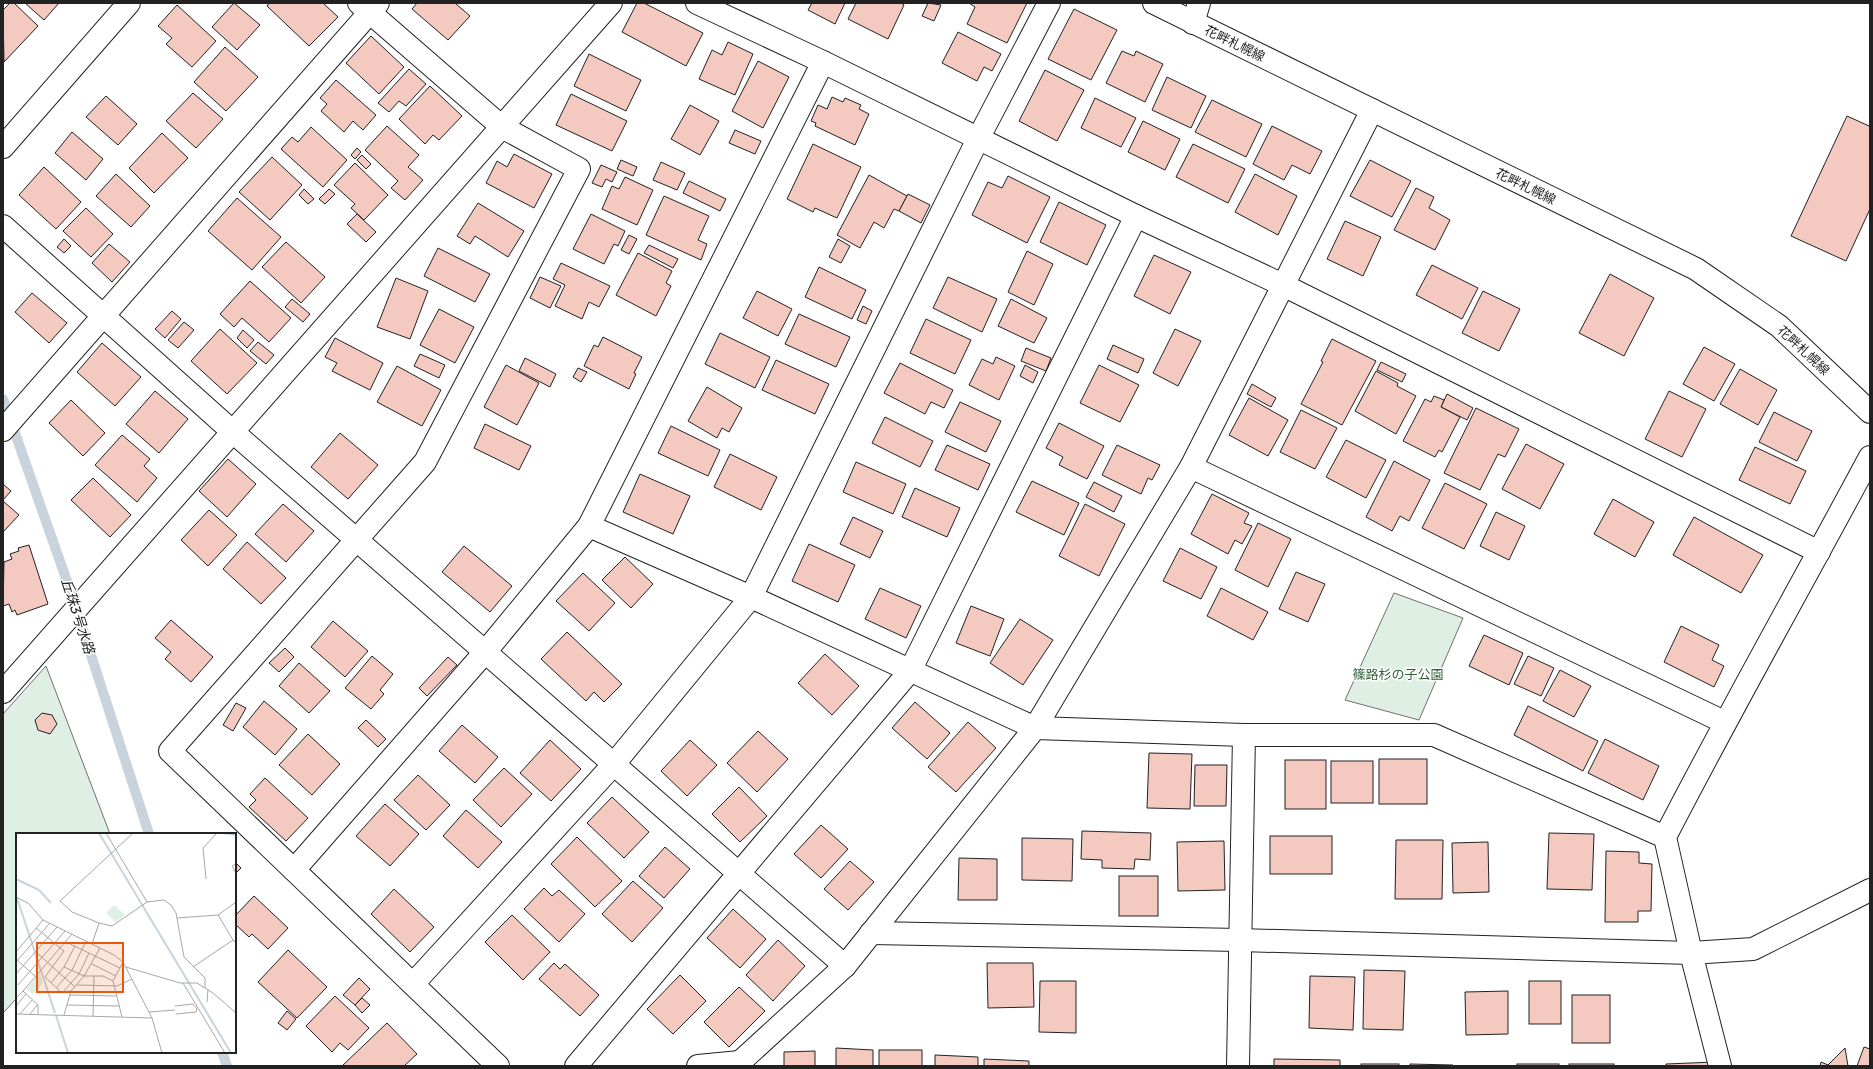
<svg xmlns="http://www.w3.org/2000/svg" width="1873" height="1069" font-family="Rubik,'Noto Sans JP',sans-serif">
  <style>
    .green { fill: #e0efe3; stroke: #6f6f6f }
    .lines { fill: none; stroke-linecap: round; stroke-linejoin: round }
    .stream { stroke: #c7d3dd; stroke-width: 10 }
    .building { fill: #f3c9c0; stroke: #222 }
    .minor-casing { stroke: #222; stroke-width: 24 }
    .secondary-casing { stroke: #222; stroke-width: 24 }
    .minor { stroke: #fff; stroke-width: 22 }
    .secondary { stroke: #fff; stroke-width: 22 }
    .labels { text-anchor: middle; stroke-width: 3; stroke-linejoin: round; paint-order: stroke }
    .street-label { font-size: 13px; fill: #222; stroke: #fff }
    .park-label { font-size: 13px; fill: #2f5e38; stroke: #fff }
    .water-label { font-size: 14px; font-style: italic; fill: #222; stroke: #fff }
    .inset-river { fill: none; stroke: #c7d3dd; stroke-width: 2 }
    .inset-road { fill: none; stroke: #a7a7a7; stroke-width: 1 }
    .view { fill: #e8590c; fill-opacity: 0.15; stroke: #e8590c; stroke-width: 2 }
    .inset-edge { fill: none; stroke: #222; stroke-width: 2 }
  </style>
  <rect width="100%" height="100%" fill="#fff"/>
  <g class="green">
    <polygon points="1394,593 1463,618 1419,720 1345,700"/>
    <polygon points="46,666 110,834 17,834 17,998 3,1013 3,714"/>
  </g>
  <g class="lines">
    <g class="stream">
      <polyline points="3,399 68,584 149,834"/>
      <polyline points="222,1052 227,1066"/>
    </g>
  </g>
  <g class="building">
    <polygon points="10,3 14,3 38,26 4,62 3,10"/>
    <polygon points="25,3 59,3 44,20"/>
    <polygon points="234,3 260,25 237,50 212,27"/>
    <polygon points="269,3 323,3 338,17 309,46 267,6"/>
    <polygon points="417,3 455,3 470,16 448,40 412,9"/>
    <polygon points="637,3 644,3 703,33 686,66 622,32"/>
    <polygon points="812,3 845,3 835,24 808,10"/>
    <polygon points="856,3 901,3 904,5 888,39 848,19"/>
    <polygon points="928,3 941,5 934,21 922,16"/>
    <polygon points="969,3 1027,3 1007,43 967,24 975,7"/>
    <polygon points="177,5 216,41 192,67 166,44 172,38 158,26"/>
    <polygon points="1074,9 1117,30 1091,80 1048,59"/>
    <polygon points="958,32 1001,54 992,71 984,67 977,81 942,63"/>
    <polygon points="371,36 404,67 379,94 346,63"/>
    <polygon points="728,42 753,54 735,95 699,79 712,50 722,55"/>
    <polygon points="225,47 258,77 226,111 194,82"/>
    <polygon points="1122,51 1134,56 1136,51 1163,64 1145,102 1106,83"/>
    <polygon points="589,54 641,80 626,111 574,86"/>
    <polygon points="758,61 789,77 763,128 732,111"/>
    <polygon points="409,69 426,84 406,106 399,101 389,112 378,103"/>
    <polygon points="1045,70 1084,90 1057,141 1019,121"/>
    <polygon points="1167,77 1206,96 1191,128 1152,110"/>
    <polygon points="336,80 376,115 363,130 353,121 344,132 321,111 327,104 320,98"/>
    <polygon points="430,86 462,116 439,140 433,135 425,144 399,119"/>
    <polygon points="193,93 223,119 196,148 166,121"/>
    <polygon points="571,94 627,121 612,151 556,125"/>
    <polygon points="106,96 137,124 118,145 86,117"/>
    <polygon points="832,97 843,102 845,98 861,105 859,109 869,114 855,145 815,126 816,123 811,121 818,105 827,109"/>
    <polygon points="1095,98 1136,118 1121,147 1081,128"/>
    <polygon points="1212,100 1262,124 1246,157 1195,132"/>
    <polygon points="690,105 719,121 700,155 671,139"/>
    <polygon points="1847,116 1869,126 1870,123 1870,209 1846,261 1791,236"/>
    <polygon points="1143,121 1180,139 1165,170 1128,152"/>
    <polygon points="387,126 419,155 408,167 423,180 405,200 391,188 398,181 365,150"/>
    <polygon points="1272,126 1322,151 1310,174 1292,165 1284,180 1253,164"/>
    <polygon points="311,127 347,160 323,187 281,149 292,137 298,142"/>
    <polygon points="735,130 761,141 755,154 729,143"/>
    <polygon points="72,132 103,159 86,180 55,153"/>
    <polygon points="162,133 188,158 154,193 129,168"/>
    <polygon points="813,144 861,167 837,218 815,208 813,212 787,199"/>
    <polygon points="1193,144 1245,169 1228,203 1176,177"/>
    <polygon points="357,148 361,152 355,159 351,155"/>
    <polygon points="514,154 552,174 534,208 486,183 497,161 507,167"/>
    <polygon points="362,155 371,164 366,169 357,160"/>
    <polygon points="272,157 302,185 270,220 239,192"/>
    <polygon points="621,160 637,167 633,176 617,169"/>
    <polygon points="1370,160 1411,181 1392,217 1350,196"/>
    <polygon points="661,162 685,173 677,190 653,180"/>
    <polygon points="355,163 388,195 364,220 351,208 355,204 334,185"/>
    <polygon points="601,165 617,172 612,182 606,179 602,187 592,183"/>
    <polygon points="44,167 81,202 56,229 19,195"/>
    <polygon points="116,174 150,206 131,227 96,196"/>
    <polygon points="1255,174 1297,196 1278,235 1235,212"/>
    <polygon points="869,175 907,196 899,211 894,209 884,228 874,222 860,248 837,235"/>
    <polygon points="1008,176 1050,197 1027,243 972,215 988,182 1002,188"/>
    <polygon points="625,177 653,190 637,225 602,209 612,186 619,189"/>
    <polygon points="689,181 726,199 720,211 683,193"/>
    <polygon points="1416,188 1434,197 1429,208 1450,220 1435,250 1394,230"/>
    <polygon points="304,189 314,199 308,204 299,195"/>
    <polygon points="329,189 335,194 325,204 319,199"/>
    <polygon points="908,194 930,205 921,223 899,211"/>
    <polygon points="664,196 709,216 698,240 707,244 701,260 646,235"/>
    <polygon points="237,198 281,237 252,270 208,231"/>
    <polygon points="1059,202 1106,225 1087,265 1040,242"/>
    <polygon points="478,203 524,231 508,257 475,236 470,244 457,236"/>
    <polygon points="86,208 113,234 91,257 63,231"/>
    <polygon points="357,214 376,232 366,242 347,224"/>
    <polygon points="591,214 625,231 618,246 614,244 604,264 573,249"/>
    <polygon points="1345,221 1381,237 1363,276 1327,259"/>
    <polygon points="629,235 637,239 629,254 621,250"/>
    <polygon points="64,239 71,246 64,253 57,247"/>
    <polygon points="838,239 850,246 841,263 829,257"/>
    <polygon points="286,242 325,277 301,303 262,267"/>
    <polygon points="109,244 130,262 112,282 92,263"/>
    <polygon points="649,245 678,259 673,268 644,253"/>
    <polygon points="438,248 490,274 475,302 424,276"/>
    <polygon points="1027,251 1053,264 1034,305 1008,292"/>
    <polygon points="638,253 672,271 666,283 671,286 656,316 616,295"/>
    <polygon points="1154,255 1191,272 1170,314 1134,296"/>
    <polygon points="561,263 610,286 599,307 589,302 582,319 555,306 565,285 553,279"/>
    <polygon points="1432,265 1478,288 1462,319 1416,295"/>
    <polygon points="819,267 866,290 852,319 805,297"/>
    <polygon points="1610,274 1654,298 1624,356 1579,333"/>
    <polygon points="540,277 561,286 550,308 530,298"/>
    <polygon points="948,277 997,299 982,332 933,308"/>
    <polygon points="396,278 428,291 410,339 377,327"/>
    <polygon points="250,281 291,318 269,342 242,318 234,327 220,314"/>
    <polygon points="757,291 792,309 778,336 743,318"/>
    <polygon points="1483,291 1520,309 1499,351 1462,333"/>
    <polygon points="32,293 67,323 49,343 15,312"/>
    <polygon points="292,299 310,314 303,322 285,307"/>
    <polygon points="1011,299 1047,318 1034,343 998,326"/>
    <polygon points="863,306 872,311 866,324 857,320"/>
    <polygon points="439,309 474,327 455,363 420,345"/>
    <polygon points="172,311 181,319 165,338 155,329"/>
    <polygon points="799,314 850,337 836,367 785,344"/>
    <polygon points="926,319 971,340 955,374 910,353"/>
    <polygon points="184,322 194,330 178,348 168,340"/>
    <polygon points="220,329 257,363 227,394 191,361"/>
    <polygon points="1175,329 1201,341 1178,386 1153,373"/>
    <polygon points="243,330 254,340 247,348 237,338"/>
    <polygon points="720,333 770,357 755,388 705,364"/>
    <polygon points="603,337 642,357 634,373 636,374 629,389 584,366 594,345 598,347"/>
    <polygon points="335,338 383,363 370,390 332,371 337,363 325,357"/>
    <polygon points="1332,339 1376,361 1342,425 1301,404 1323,362 1321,361"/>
    <polygon points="258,342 274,355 266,364 250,351"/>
    <polygon points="102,343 141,377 115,406 77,372"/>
    <polygon points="1113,345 1144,359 1138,373 1107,359"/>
    <polygon points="1704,347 1735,364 1714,401 1683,384"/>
    <polygon points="1026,348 1051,358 1046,371 1021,361"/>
    <polygon points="420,354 445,365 439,378 414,366"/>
    <polygon points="996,357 1015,366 999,400 969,385 982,359 993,364"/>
    <polygon points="525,358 556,374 550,387 519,371"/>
    <polygon points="776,360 829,384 815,414 762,390"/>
    <polygon points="1381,362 1406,374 1402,382 1377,370"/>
    <polygon points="900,363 953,390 944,408 931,402 925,414 884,393"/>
    <polygon points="506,365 539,383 517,425 484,407"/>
    <polygon points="1025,365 1038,372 1033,383 1020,376"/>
    <polygon points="1099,365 1139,385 1120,422 1080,403"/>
    <polygon points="397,366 441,390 422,426 377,402"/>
    <polygon points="578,368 587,372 581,382 573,377"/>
    <polygon points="1740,369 1777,390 1758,425 1720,404"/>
    <polygon points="1376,371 1398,383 1397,386 1416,396 1396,434 1355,411"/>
    <polygon points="1252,384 1276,398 1271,407 1247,394"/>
    <polygon points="707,387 742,408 729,432 722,428 717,438 688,421"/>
    <polygon points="155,391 188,419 159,453 126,424"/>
    <polygon points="1669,391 1706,409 1682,457 1645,439"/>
    <polygon points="1447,394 1473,408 1467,420 1441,407"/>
    <polygon points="1434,396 1444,400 1441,407 1460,417 1442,452 1439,450 1435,457 1403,441 1425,399 1431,402"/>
    <polygon points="1249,398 1288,420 1268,456 1229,435"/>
    <polygon points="71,400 105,433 83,456 49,423"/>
    <polygon points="960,402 1001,421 986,452 945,432"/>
    <polygon points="1476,408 1519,429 1505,457 1498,454 1480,490 1444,473"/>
    <polygon points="1301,410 1337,428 1315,469 1280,452"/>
    <polygon points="1774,412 1812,431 1797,461 1759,442"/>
    <polygon points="885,417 933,441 920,467 872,443"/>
    <polygon points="1059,423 1104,446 1087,479 1059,465 1063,457 1046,448"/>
    <polygon points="485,424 531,446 519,470 474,448"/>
    <polygon points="671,426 720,450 708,476 658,453"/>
    <polygon points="340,433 378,465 348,499 311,467"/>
    <polygon points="122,435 150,459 144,466 157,478 137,502 95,465"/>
    <polygon points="1346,440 1386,460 1366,498 1326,477"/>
    <polygon points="1526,444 1564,464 1540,509 1502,489"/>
    <polygon points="947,445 990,464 978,490 935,470"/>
    <polygon points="1117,445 1160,465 1152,480 1148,478 1141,494 1102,475"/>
    <polygon points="1755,447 1806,471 1790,504 1739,480"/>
    <polygon points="730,454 777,477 761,510 714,487"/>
    <polygon points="228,459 256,484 227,517 199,491"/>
    <polygon points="1394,461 1430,480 1409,521 1400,516 1392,531 1366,517"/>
    <polygon points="856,462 906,484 893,514 843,492"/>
    <polygon points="640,474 690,496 673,534 623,512"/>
    <polygon points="93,478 131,515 110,537 71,500"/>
    <polygon points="1032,481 1079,503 1064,535 1016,512"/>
    <polygon points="1094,482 1122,496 1114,512 1086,497"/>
    <polygon points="1445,483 1487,504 1464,549 1422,528"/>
    <polygon points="3,484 11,491 3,500"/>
    <polygon points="915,488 960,508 947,537 902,517"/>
    <polygon points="1212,494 1249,513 1244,523 1252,526 1242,544 1235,540 1228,554 1191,534"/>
    <polygon points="1613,499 1654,522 1635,557 1594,534"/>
    <polygon points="3,501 19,515 3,532"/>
    <polygon points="283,504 314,531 286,562 255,534"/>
    <polygon points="1085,504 1125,524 1099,576 1059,556"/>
    <polygon points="209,510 237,535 208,566 181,540"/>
    <polygon points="1496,512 1525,526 1509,560 1480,546"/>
    <polygon points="853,517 883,531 870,558 840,544"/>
    <polygon points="1694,517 1763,555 1741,593 1673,555"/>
    <polygon points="1258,523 1291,539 1268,587 1235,570"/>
    <polygon points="247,542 286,578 261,604 223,569"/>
    <polygon points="809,544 855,565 838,602 792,581"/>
    <polygon points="29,545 48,604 17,615 15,610 12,612 9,604 3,606 4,562 12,559 10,554 19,551 18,548"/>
    <polygon points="464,546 512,586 490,612 442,572"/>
    <polygon points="1180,548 1217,567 1201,599 1163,581"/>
    <polygon points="625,557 653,584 631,608 602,580"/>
    <polygon points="1296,572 1325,584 1308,622 1279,609"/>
    <polygon points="583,573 615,603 589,631 556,601"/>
    <polygon points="880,588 921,606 906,638 865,619"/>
    <polygon points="1221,588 1268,612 1253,640 1207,616"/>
    <polygon points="971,606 1004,619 990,656 956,643"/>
    <polygon points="1020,619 1053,640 1023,685 990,663"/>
    <polygon points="171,620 213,657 191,682 165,659 171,652 155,638"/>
    <polygon points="333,621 368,651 345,677 311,647"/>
    <polygon points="1681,626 1719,645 1712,660 1724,666 1714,687 1664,662"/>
    <polygon points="567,632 622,684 604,702 594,692 586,701 541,659"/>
    <polygon points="1484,635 1523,653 1509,685 1469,666"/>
    <polygon points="285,648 294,657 279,672 269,663"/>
    <polygon points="825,654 859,686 832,715 798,683"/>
    <polygon points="372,656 393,674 380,690 384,694 371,709 345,688"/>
    <polygon points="1528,656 1554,668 1541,696 1514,684"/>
    <polygon points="448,657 457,665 427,696 419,688"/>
    <polygon points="299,663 330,691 309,713 279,686"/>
    <polygon points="1560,670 1591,686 1574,717 1543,701"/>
    <polygon points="264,701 297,729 275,755 243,727"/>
    <polygon points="915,702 950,733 927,759 892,728"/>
    <polygon points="236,703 246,708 233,731 223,725"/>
    <polygon points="1528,706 1598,741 1583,771 1514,735"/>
    <polygon points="42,713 52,715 57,724 50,734 38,730 35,720"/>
    <polygon points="366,720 386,739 378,747 358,728"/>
    <polygon points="968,722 996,748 956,792 928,767"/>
    <polygon points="462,725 498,757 475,783 439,751"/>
    <polygon points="758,731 788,759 757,792 727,763"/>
    <polygon points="308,734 340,764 312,795 279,765"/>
    <polygon points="1605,739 1659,766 1643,800 1588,773"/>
    <polygon points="550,740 581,769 551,801 520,773"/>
    <polygon points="690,740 717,765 687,796 661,771"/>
    <polygon points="1149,753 1192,754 1190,809 1147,808"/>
    <rect x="1379" y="759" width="48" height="45"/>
    <rect x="1285" y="760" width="41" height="49"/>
    <rect x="1331" y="761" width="42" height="42"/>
    <polygon points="1195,765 1227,765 1226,806 1194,806"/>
    <polygon points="504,768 532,794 501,827 473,800"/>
    <polygon points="418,775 450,805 426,830 394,800"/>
    <polygon points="265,778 308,818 286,841 249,807 256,800 250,794"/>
    <polygon points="739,787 767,816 740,842 712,814"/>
    <polygon points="612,797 649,832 624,858 587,823"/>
    <polygon points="385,804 419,834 390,866 356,836"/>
    <polygon points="466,810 502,842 478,868 443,836"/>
    <polygon points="821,825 848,849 821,878 794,854"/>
    <polygon points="1082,831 1151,833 1150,860 1135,859 1134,869 1102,868 1102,860 1081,859"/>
    <polygon points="1549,833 1594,834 1592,890 1547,889"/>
    <rect x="1270" y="836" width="62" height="38"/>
    <polygon points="577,837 622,881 595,907 551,864"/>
    <polygon points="1022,838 1073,839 1072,881 1022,880"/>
    <polygon points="1396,840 1443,840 1442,899 1395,899"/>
    <polygon points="1224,841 1225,890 1178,891 1177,842"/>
    <polygon points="1488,842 1489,892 1453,893 1452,843"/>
    <polygon points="665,847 690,869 664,898 639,876"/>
    <polygon points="1606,851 1639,852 1639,863 1652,864 1651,911 1638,911 1638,922 1605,922"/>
    <polygon points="959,858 997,859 997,900 958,900"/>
    <polygon points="850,861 874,882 848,910 824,889"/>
    <polygon points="235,862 241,868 235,874"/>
    <rect x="1119" y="876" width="39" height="40"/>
    <polygon points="633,881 663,908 632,942 602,914"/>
    <polygon points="544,888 552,896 559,890 585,914 559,942 524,909"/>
    <polygon points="394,889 434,927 410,952 371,914"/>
    <polygon points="254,896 288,928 268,949 252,934 249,937 235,924 235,916"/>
    <polygon points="733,909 766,939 740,968 707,938"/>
    <polygon points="512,915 550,952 523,980 485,942"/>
    <polygon points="778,940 805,966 773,1001 746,975"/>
    <polygon points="288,950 327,987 297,1018 258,982"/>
    <polygon points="554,963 560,969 565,964 599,995 580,1016 539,979"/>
    <polygon points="987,963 1033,963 1034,1007 988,1008"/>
    <polygon points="1364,970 1405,971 1403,1030 1363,1029"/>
    <polygon points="680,975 706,1001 673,1034 647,1009"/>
    <polygon points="1310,976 1355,977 1353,1030 1309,1028"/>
    <polygon points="359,978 370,989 355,1005 343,995"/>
    <polygon points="1040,981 1076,981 1076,1033 1039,1032"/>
    <rect x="1529" y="981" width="32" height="43"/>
    <polygon points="739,987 765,1011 729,1047 704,1022"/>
    <polygon points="1508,991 1508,1034 1466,1035 1465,992"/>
    <rect x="1572" y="995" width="38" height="48"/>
    <polygon points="335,996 369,1028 348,1050 340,1043 332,1052 306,1026"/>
    <polygon points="362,998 370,1005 362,1013 355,1005"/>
    <polygon points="287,1011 296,1019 287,1030 278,1023"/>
    <polygon points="387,1023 417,1054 404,1066 342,1066"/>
    <polygon points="1864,1047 1870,1049 1870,1066 1857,1066"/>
    <polygon points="836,1048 873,1050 873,1066 836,1066"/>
    <polygon points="1845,1048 1848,1066 1820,1066 1821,1062 1828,1065"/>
    <rect x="879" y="1050" width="43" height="16"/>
    <polygon points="815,1051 815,1066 784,1066 784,1052"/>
    <polygon points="935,1055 978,1057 978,1066 935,1066"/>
    <polygon points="984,1059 1029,1061 1029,1066 984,1066"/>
    <polygon points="1274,1059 1340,1060 1340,1066 1274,1066"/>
    <polygon points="1715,1062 1715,1066 1666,1066 1666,1064"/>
    <rect x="1361" y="1064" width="38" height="2"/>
    <polygon points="1410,1064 1453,1065 1453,1066 1410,1066"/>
    <rect x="1517" y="1064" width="42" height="2"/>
    <rect x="1569" y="1064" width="45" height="2"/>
  </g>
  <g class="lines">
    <defs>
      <g id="minor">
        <polyline points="359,3 502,127 579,169 425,462 170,751 498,1066"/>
        <polyline points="697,3 823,62 1136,216 1283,285 1819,552"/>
        <polyline points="1193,23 1199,3"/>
        <polyline points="3,147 129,3"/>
        <polyline points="3,226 233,432 845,966"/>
        <polyline points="3,430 378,3"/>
        <polyline points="1191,467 1724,722"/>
        <polyline points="589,526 751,597 1035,728 1244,735 1434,735 1665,837"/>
        <polyline points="3,692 611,3"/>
        <polyline points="294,870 486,651 589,526 823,62"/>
        <polyline points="871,933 1240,940 1691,953 1753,949 1870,890"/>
        <polyline points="413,984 614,764 751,597 978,139 1049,3"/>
        <polyline points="576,1066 910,671 1136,216"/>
        <polyline points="698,1066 740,1062"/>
        <polyline points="739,1066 740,1062 845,966 1035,728 1191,467 1372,110"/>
        <polyline points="1238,1066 1244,735"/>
        <path d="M1720,1066L1691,953L1665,837C1731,709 1802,584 1870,457"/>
      </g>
      <polyline id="secondary" points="1154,3 1696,269 1779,326 1870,412"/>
    </defs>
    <use href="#minor" class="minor-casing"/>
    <use href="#secondary" class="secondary-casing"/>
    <use href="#minor" class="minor"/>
    <use href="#secondary" class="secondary"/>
  </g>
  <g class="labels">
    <g class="street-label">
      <text transform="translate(1235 43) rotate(26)" y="5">花畔札幌線</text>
      <text transform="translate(1526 186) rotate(26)" y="5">花畔札幌線</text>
      <text transform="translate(1804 350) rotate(43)" y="5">花畔札幌線</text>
    </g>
    <g class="park-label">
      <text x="1398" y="679">篠路杉の子公園</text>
    </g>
    <g class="water-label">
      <text transform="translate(78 616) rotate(72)" y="5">丘珠3号水路</text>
    </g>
  </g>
  <g transform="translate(16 833)">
    <rect width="220" height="220" fill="#fff"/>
    <path d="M98,72L109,82L100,89L90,80ZM24,140L27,150L17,161L10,156Z" fill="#e0efe3"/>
    <path class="inset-river" d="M83,0L215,220M208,0L220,2M0,46L23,57L35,70M1,65L39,180M40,182L52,220"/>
    <path class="inset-road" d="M90,0L131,69M220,31L216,33L220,40M190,46L187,15L201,0M0,64L12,70L27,87L98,122L107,129L136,185L146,220M202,82L217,107M161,85L202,82L220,69M83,90L56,79L44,68L117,0M20,95L48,118L29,144L45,159L55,158M50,109L104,135M76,111L83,90L96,93L131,69L148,67L155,72L160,80L168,124L189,145V155M0,119L27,87M20,119L59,154M0,126L20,144M0,129L33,91M76,131L100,143M48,134L68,143H87L97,148M110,134L164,150H181L197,160L220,180M177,134L217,107L220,110M0,141L41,94M35,150L48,134L59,113M167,150L209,220M2,152L49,98M61,152L101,153L116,146M40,155L56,137L70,108M7,158L56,101M47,159L63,141L73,120M54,162L101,163M0,165L7,158L22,172V181M191,169L192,156M51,172L103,173M0,173L10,161M159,173L177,171L181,176L180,179L160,181M133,179L159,177M0,181L136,185M4,181L16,167M14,181L22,171M48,182L55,158L68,143L84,115M77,183L78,143M106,184L97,148L107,129"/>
    <path class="view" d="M21,110H107V159H21Z"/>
    <rect width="220" height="220" class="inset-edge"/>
  </g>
  <rect width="1873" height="1069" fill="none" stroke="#222222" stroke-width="8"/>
</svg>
